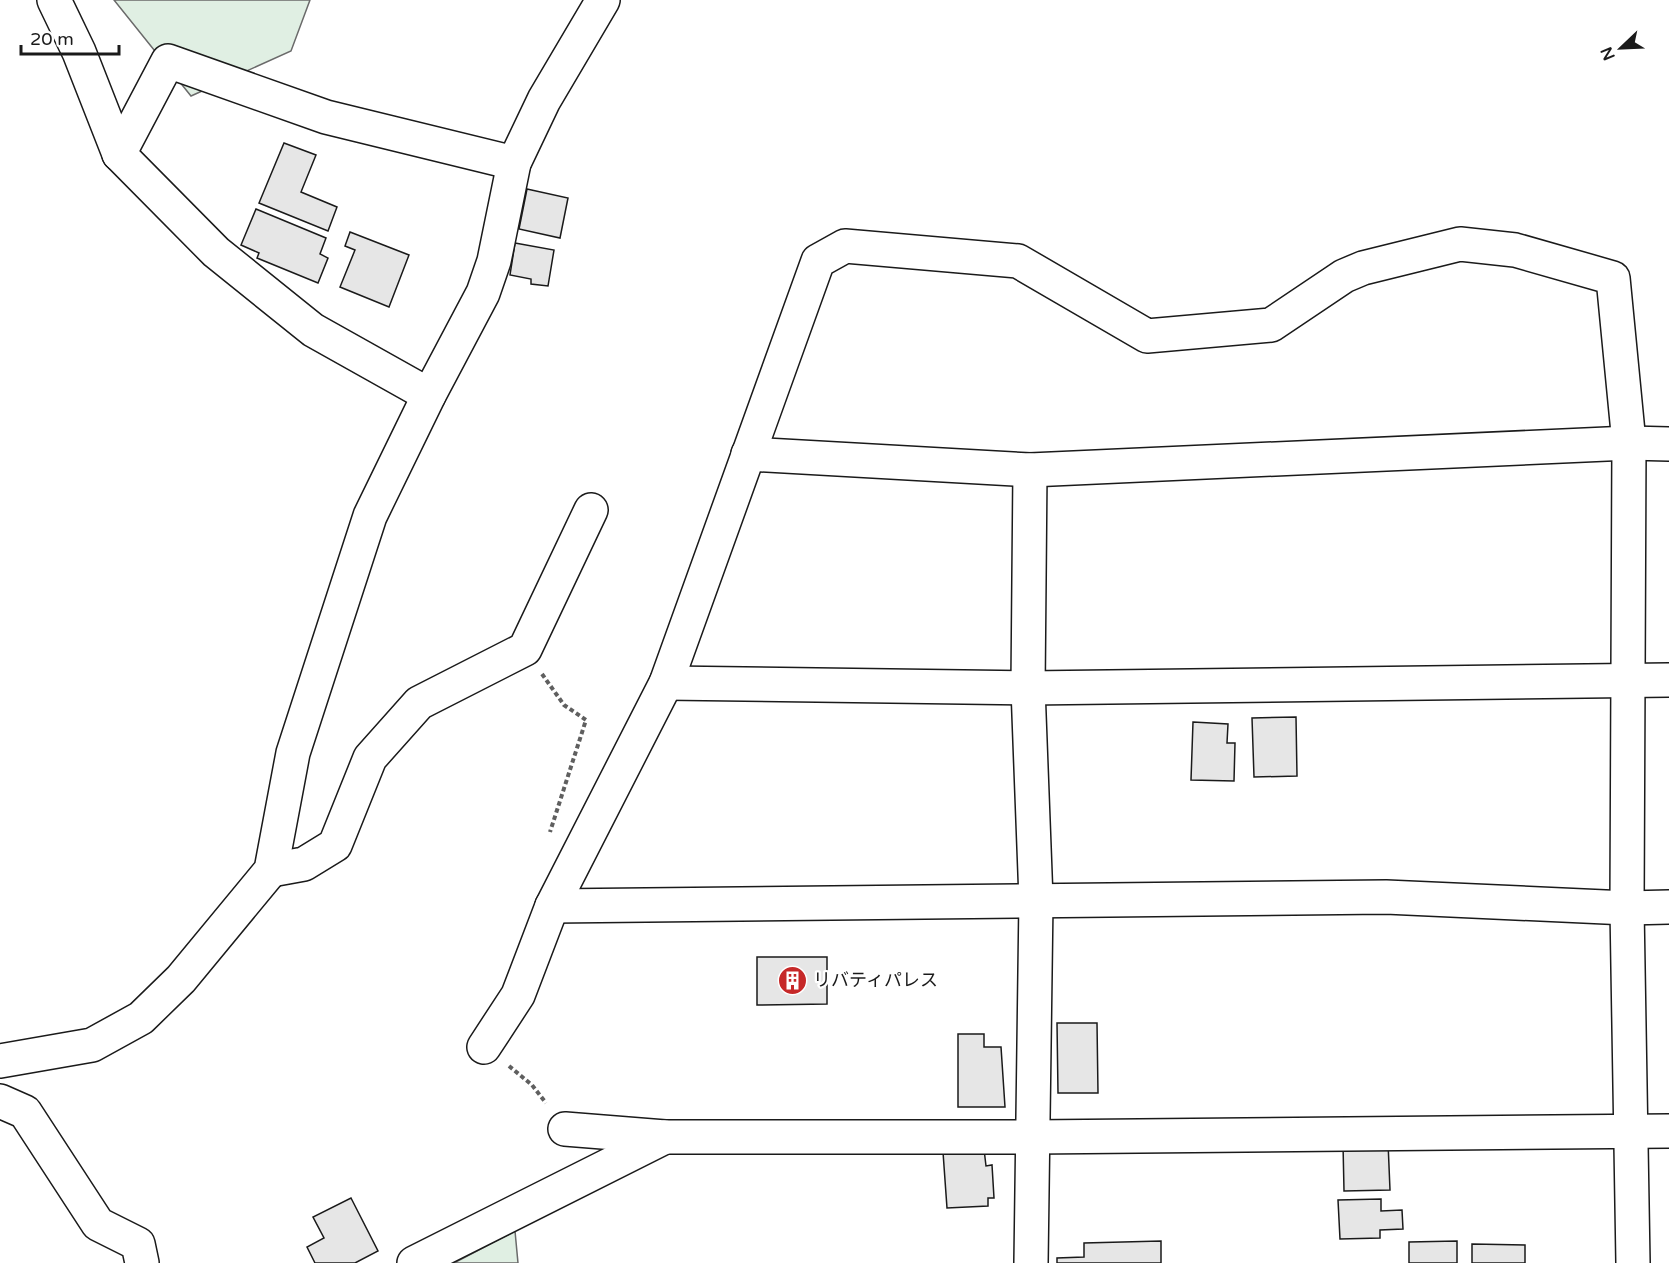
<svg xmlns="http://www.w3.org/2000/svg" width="1669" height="1263" font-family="'Varela Round','Noto Sans JP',sans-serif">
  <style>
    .green { fill: #e0efe3; stroke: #6a6a6a; stroke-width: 1.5 }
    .building { fill: #e6e6e6; stroke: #1a1a1a; stroke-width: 1.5 }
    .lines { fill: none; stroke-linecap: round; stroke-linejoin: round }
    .minor-casing { stroke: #1a1a1a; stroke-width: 36 }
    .path { stroke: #5f5f5f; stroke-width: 4; stroke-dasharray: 4.5 3; stroke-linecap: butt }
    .minor { stroke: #fff; stroke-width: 33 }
    .labels { text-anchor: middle; stroke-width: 4.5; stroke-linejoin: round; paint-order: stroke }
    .poi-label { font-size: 18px; fill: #1a1a1a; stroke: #fff; text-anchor: start }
  </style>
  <rect width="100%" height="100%" fill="#fff"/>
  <g class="green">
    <polygon points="114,0 310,0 291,51 191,96"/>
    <polygon points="515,1231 518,1263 454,1263"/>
  </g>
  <g class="building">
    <polygon points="284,143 316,155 301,192 337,207 328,231 259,203"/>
    <polygon points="527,189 568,198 560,238 519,229"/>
    <polygon points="256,209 326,238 320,254 328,258 318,283 257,258 259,253 241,245"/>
    <polygon points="350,232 409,255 389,307 340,287 355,250 345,246"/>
    <polygon points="515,243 554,250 548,286 531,284 531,279 510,275"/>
    <polygon points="1296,717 1297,776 1254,777 1252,718"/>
    <polygon points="1193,722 1228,724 1227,743 1235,743 1234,781 1191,780"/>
    <polygon points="757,957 827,957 827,1004 757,1005"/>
    <polygon points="1057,1023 1097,1023 1098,1093 1058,1093"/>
    <polygon points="958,1034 984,1034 984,1047 1001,1047 1005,1107 958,1107"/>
    <polygon points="1388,1142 1390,1190 1344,1191 1343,1144"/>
    <polygon points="984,1149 986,1166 992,1165 994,1198 988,1198 988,1206 947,1208 943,1152"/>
    <polygon points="351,1198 378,1251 355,1263 315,1263 307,1247 324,1238 313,1217"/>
    <polygon points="1381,1199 1381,1211 1402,1210 1403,1229 1380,1230 1380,1238 1340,1239 1338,1200"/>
    <polygon points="1161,1241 1161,1263 1057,1263 1057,1258 1084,1257 1084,1243"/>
    <polygon points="1457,1241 1457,1263 1409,1263 1409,1242"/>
    <polygon points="1472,1244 1525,1245 1525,1263 1472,1263"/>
  </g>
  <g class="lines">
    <defs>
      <g id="minor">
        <polyline points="54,0 79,52 119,154"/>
        <polyline points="429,395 313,330 216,252 119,154 168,61 326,117 514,163"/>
        <polyline points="748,454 1030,470 1629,443 1669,444"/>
        <polyline points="1030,470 1028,688 1036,900 1031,1263"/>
        <polyline points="666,683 1028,688 1669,680"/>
        <polyline points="271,870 304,864 335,845 370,758 419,703 525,649 591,510"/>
        <polyline points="552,906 1386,897 1627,908 1669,907"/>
        <polyline points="484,1047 518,995 552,906 666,683 818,261 845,246 1018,261 1147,336 1271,325 1344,276 1363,268 1460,244 1515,250 1613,278 1629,443 1627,908 1633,1263"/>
        <polyline points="0,1061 92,1045 141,1018 181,979 271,870 293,753 370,516 429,395 483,293 494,261 514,163 544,100 603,0"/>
        <polyline points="0,1101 25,1112 98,1224 138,1244 142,1263"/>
        <polyline points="565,1129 665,1137 1033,1137 1669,1131"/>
        <polyline points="414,1263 665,1137"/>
      </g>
    </defs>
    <use href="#minor" class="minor-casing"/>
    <g class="path">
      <polyline points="542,674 564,705 586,720 550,832"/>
      <polyline points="509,1066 532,1085 546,1103"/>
    </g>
    <use href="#minor" class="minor"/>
  </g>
  <defs>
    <symbol id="building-disc" viewBox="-11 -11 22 22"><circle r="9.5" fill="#c62828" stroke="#fff"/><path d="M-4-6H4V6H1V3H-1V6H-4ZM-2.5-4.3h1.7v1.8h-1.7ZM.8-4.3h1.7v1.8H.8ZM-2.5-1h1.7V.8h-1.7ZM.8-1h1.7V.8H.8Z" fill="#fff"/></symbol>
  </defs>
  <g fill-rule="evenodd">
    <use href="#building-disc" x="776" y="964" width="33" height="33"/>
  </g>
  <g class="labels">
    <g class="poi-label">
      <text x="813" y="986">リバティパレス</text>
    </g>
  </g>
  <g transform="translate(1621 48) rotate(247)" stroke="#ffffff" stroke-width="4.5" paint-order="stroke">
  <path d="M0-4.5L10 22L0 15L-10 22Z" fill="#1a1a1a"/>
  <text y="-9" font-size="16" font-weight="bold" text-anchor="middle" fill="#1a1a1a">N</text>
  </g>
  <path d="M21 45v9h98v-9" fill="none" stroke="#1a1a1a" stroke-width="3"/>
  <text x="30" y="45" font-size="18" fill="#1a1a1a" stroke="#ffffff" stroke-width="4.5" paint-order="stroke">20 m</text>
</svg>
